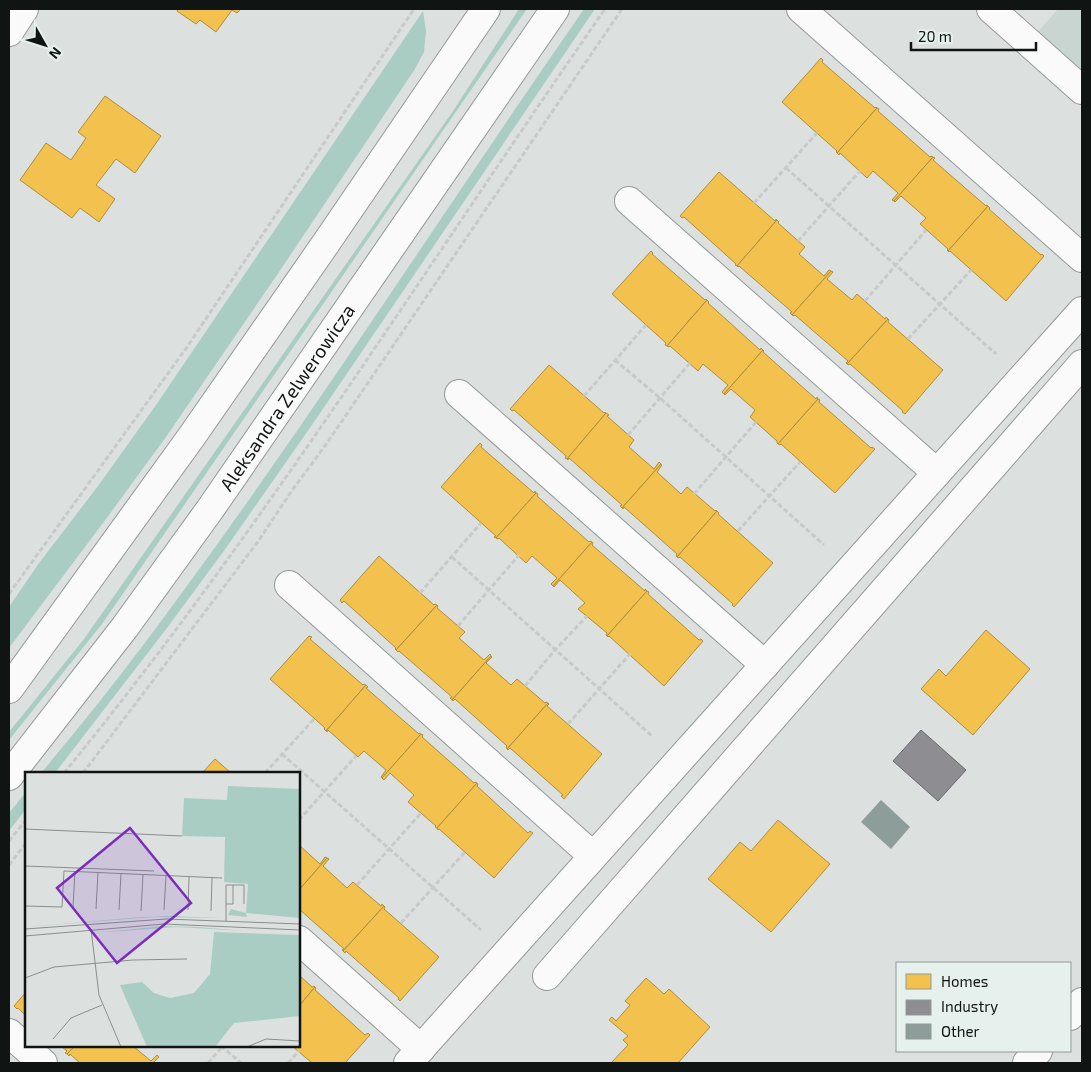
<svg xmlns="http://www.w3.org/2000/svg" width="1091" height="1072" font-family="'Exo 2',sans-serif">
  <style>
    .built { fill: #c8d5d1 }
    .green { fill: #aacdc3 }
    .homes { fill: #f2c14e; stroke: #ae8d3c }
    .industry { fill: #8d8d92; stroke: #68696c }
    .building { fill: #8d9d99 }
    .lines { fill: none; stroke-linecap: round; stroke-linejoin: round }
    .minor-casing { stroke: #949897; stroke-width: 30 }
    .path { stroke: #c8caca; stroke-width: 3; stroke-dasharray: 5 2.5; stroke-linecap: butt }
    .minor { stroke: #fafafa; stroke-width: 28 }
    .labels { text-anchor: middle; stroke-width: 5; stroke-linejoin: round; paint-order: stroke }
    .street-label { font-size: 19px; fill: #101413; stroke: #e6f1ee }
    .inset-road { fill: none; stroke: #8a8f8e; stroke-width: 1 }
    .view { fill: #7b2cbf; fill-opacity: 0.15; stroke: #7b2cbf; stroke-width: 2.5 }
    .inset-edge { fill: none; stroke: #101413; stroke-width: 2.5 }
  </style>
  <rect width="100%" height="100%" fill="#dce1e0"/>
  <polygon class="built" points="1058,9 1082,9 1082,77 1035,35"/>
  <g class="green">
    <polygon points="519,9 527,9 102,624 9,740 9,732 84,639 453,111"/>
    <path d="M584,9H595L314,422L226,548L167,628L55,773H41C76,731 111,688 144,644C299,438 437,220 584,9Z"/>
    <polygon points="423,11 426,31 424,52 415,69 277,275 166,437 109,515 9,648 9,607 39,563 98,486 156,405"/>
    <polygon points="26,792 26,809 9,831 9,813"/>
  </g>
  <g class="homes">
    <polygon points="178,9 241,9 237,13 232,10 216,32 200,20 196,24 177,11"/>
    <polygon points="821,58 823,60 822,62 875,108 876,107 877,108 837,153 836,152 837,151 782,102"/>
    <polygon points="105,96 161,136 135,173 116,159 96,185 115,199 99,222 80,208 72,218 20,180 46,143 71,160 86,138 78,132"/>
    <polygon points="877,108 879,109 878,111 930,157 931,156 933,157 894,201 892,200 898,193 873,171 867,178 840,153 839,155 837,153"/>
    <polygon points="933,157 935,158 933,160 986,206 986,205 988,206 948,251 947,250 948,249 920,224 926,218 901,196 895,202 894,201"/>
    <polygon points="719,172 775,221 776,219 777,220 737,266 735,265 736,264 684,217 682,218 680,216"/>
    <polygon points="988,206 990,208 989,209 1041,255 1042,254 1044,256 1006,301 950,251 949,252 948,251"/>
    <polygon points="777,220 779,222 778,223 805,247 799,254 824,276 829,270 831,271 792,315 790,313 792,312 739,266 738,267 737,266"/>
    <polygon points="651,251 653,253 652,254 705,300 706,299 707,300 667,346 665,345 666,343 612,294"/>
    <polygon points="831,271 833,272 827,279 852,300 857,294 885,319 886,317 888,319 847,364 846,363 848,361 795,315 794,316 792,315"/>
    <polygon points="707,300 709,302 708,303 760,350 761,348 763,350 724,394 722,392 728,385 703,364 698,371 670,346 669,347 667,346"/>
    <polygon points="888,319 889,320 888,322 943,370 905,414 902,412 903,411 850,364 849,365 847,364"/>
    <polygon points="763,350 764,351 763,352 816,399 817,397 818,399 778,444 777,443 777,441 750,417 755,410 731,389 725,395 724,394"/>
    <polygon points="549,365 604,413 605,412 606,413 567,459 565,458 566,456 514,410 512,411 510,409"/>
    <polygon points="818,399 820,400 819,402 871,448 872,447 875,449 835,493 781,444 780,445 778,444"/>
    <polygon points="606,413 609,415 607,416 634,440 629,447 654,469 659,462 661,464 622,508 620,506 622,505 569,458 568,460 567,459"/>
    <polygon points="480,443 482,445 481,447 534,493 535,491 536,493 496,538 494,537 496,536 441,487"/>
    <polygon points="661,464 662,465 657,472 681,494 687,487 715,511 716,510 717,511 677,557 676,556 677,554 624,507 623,509 622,508"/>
    <polygon points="536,493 538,494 537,496 589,542 590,541 592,542 553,586 551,584 557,578 532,556 526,563 499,538 498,539 496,538"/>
    <polygon points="717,511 719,513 718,514 773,563 734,607 732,605 733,604 680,557 679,558 677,557"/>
    <polygon points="592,542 593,543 592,545 645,591 645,589 647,591 607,636 606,635 607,633 578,609 585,603 560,580 554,587 553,586"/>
    <polygon points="379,556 434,605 435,604 437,605 396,650 395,649 396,648 344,601 342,603 340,600"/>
    <polygon points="647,591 649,592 648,594 699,640 701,639 703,641 664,686 609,636 608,637 607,636"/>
    <polygon points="437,605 438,606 437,608 465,632 459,638 484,660 490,654 491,656 452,700 450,698 452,697 399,651 398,652 396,650"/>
    <polygon points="986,630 1030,669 973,735 921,689 939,669 946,676"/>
    <polygon points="309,636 312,637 310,639 363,685 364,684 366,685 326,731 324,729 325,728 270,679"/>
    <polygon points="491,656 492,657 486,663 511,685 517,679 545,703 546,702 548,703 507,749 506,747 507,746 455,699 453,701 452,700"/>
    <polygon points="366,685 368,687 366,688 419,734 419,733 421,734 382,778 381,777 386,770 364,751 358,757 328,730 327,732 326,731"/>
    <polygon points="548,703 549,704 547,706 602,754 564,799 561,796 563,795 510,748 508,750 507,749"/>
    <polygon points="421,734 423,735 422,737 474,783 475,782 477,783 437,828 435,827 436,826 408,802 414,795 390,773 384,780 382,778"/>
    <polygon points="215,759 231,773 202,773"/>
    <polygon points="477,783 478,785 477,786 528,833 530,831 533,833 494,878 439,829 438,830 437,828"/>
    <polygon points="778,820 830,864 771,932 708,879 740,842 751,851"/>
    <polygon points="299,845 320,864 325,857 327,858 299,890"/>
    <polygon points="327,858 329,859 323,866 347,888 353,882 381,906 382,904 384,906 343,951 342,950 344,949 299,909 299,890"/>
    <polygon points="384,906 385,907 384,909 439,957 400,1001 398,999 399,998 346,951 345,953 343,951"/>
    <polygon points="299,975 312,987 314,986 315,987 299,1006"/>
    <polygon points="646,978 664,994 669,989 710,1027 678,1063 611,1063 628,1045 623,1040 628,1036 609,1020 612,1017 616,1021 630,1005 625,1001"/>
    <polygon points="315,987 316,988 315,990 365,1035 368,1033 370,1035 345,1063 312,1063 292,1046 299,1046 299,1006"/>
    <polygon points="26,992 26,1016 18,1008 17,1009 14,1006"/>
    <polygon points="61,1046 75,1046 67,1054 65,1053 67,1051"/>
    <polygon points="75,1046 133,1046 151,1061 157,1055 159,1057 153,1063 80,1063 70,1054 69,1056 67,1054"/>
  </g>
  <polygon class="industry" points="921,730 966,770 938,801 893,761"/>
  <polygon class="building" points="881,800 910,827 891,849 861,822"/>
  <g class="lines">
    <defs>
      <g id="minor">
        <polyline points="801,9 1082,258"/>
        <polyline points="991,9 1082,90"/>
        <polyline points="9,32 24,9"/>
        <polyline points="629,201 937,473"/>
        <polyline points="459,394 765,665"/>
        <polyline points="289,585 593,856"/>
        <polyline points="9,689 192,436 324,246 486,9"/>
        <path id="s1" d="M9,776L125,627L211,508L555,9"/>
        <polyline points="299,940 421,1049"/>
        <polyline points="547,976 1082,364"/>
        <polyline points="1070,1016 1082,1002"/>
        <polyline points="9,1033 43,1063"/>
        <polyline points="408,1063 1082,311"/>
        <polyline points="1027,1063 1038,1051"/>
      </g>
    </defs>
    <use href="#minor" class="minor-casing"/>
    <g class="path">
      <polyline points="786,168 996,354"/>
      <polyline points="754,203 817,133"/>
      <polyline points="798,241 860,171"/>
      <polyline points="865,301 926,230"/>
      <polyline points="908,339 971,270"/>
      <polyline points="615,360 660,398 824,545"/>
      <polyline points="584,396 646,325"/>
      <polyline points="628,435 690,363"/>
      <polyline points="694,494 756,422"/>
      <polyline points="738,531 800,462"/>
      <polyline points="452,557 652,736"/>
      <polyline points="420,593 481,523"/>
      <polyline points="9,594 187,347 414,9"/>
      <polyline points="458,626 519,555"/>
      <polyline points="525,686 555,650 587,616"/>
      <polyline points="568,724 630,654"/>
      <polyline points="282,754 481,930"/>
      <path d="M64,773C262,531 427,265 605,9"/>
      <polyline points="83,773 257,543 291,492 327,443 622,9"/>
      <polyline points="265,773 315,718"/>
      <polyline points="299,820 356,756"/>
      <polyline points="9,841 26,820"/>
      <polyline points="9,865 26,843"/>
      <polyline points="357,885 421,813"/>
      <polyline points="401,923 465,852"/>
      <polyline points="221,1046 241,1063"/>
      <polyline points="208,1063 223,1046"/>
      <polyline points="288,1063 299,1051"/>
    </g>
    <use href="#minor" class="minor"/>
  </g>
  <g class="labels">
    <g class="street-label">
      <text dy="7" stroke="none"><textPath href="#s1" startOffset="470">Aleksandra Zelwerowicza</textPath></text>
    </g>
  </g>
  <g transform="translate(25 772)">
    <rect width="275" height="275" fill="#dce1e0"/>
    <path d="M203,14L275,17V146L221,141L222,145L203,143L206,137L221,141L223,112L199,110L200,65L157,64L159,26L202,28ZM117,145L148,144L197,146L129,145L0,155ZM138,154L173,155L222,159L151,155L70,161ZM189,160L275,163V244L209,251L190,275H122L95,213L117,210L129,221L145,226L169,221L185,202Z" fill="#aacdc3"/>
    <path class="inset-road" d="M0,57L157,64M0,94L129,99M201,132H208V113M0,134L37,135L39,99L197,106M48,136L50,99M71,137L73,100M94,138L96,102M139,138L141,104M163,138L164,105M116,139L118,103M186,139L187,106M201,149V113H219V132M0,157L141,147L275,152M66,157L74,223L96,275M0,164L139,152L275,158M0,206L29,195L108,188L162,187M28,267L46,246L77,233M222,275L241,267L275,269"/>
    <path class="view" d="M105,56L166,131L92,191L32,116Z"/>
    <rect width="275" height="275" class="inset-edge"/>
  </g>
  <rect width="1091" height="1072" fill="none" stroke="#101413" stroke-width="20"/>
  <rect x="896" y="962" width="175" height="90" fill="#e6f1ee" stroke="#909996"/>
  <rect x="906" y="974" width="25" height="15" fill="#f2c14e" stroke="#909996"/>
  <text x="941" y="987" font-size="15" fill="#101413">Homes</text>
  <rect x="906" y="1000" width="25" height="15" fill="#8d8d92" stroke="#909996"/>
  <text x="941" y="1012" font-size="15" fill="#101413">Industry</text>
  <rect x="906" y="1024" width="25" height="15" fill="#8d9d99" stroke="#909996"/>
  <text x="941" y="1037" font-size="15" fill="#101413">Other</text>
  <g transform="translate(45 45) rotate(129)" stroke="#e6f1ee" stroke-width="4" paint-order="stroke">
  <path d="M0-4L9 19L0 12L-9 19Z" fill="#101413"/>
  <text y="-8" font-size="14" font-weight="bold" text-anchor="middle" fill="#101413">N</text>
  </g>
  <path d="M911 42v8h125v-8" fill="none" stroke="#101413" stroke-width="2.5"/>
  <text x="918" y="42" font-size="15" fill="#101413" stroke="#e6f1ee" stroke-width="4" paint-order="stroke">20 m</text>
</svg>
